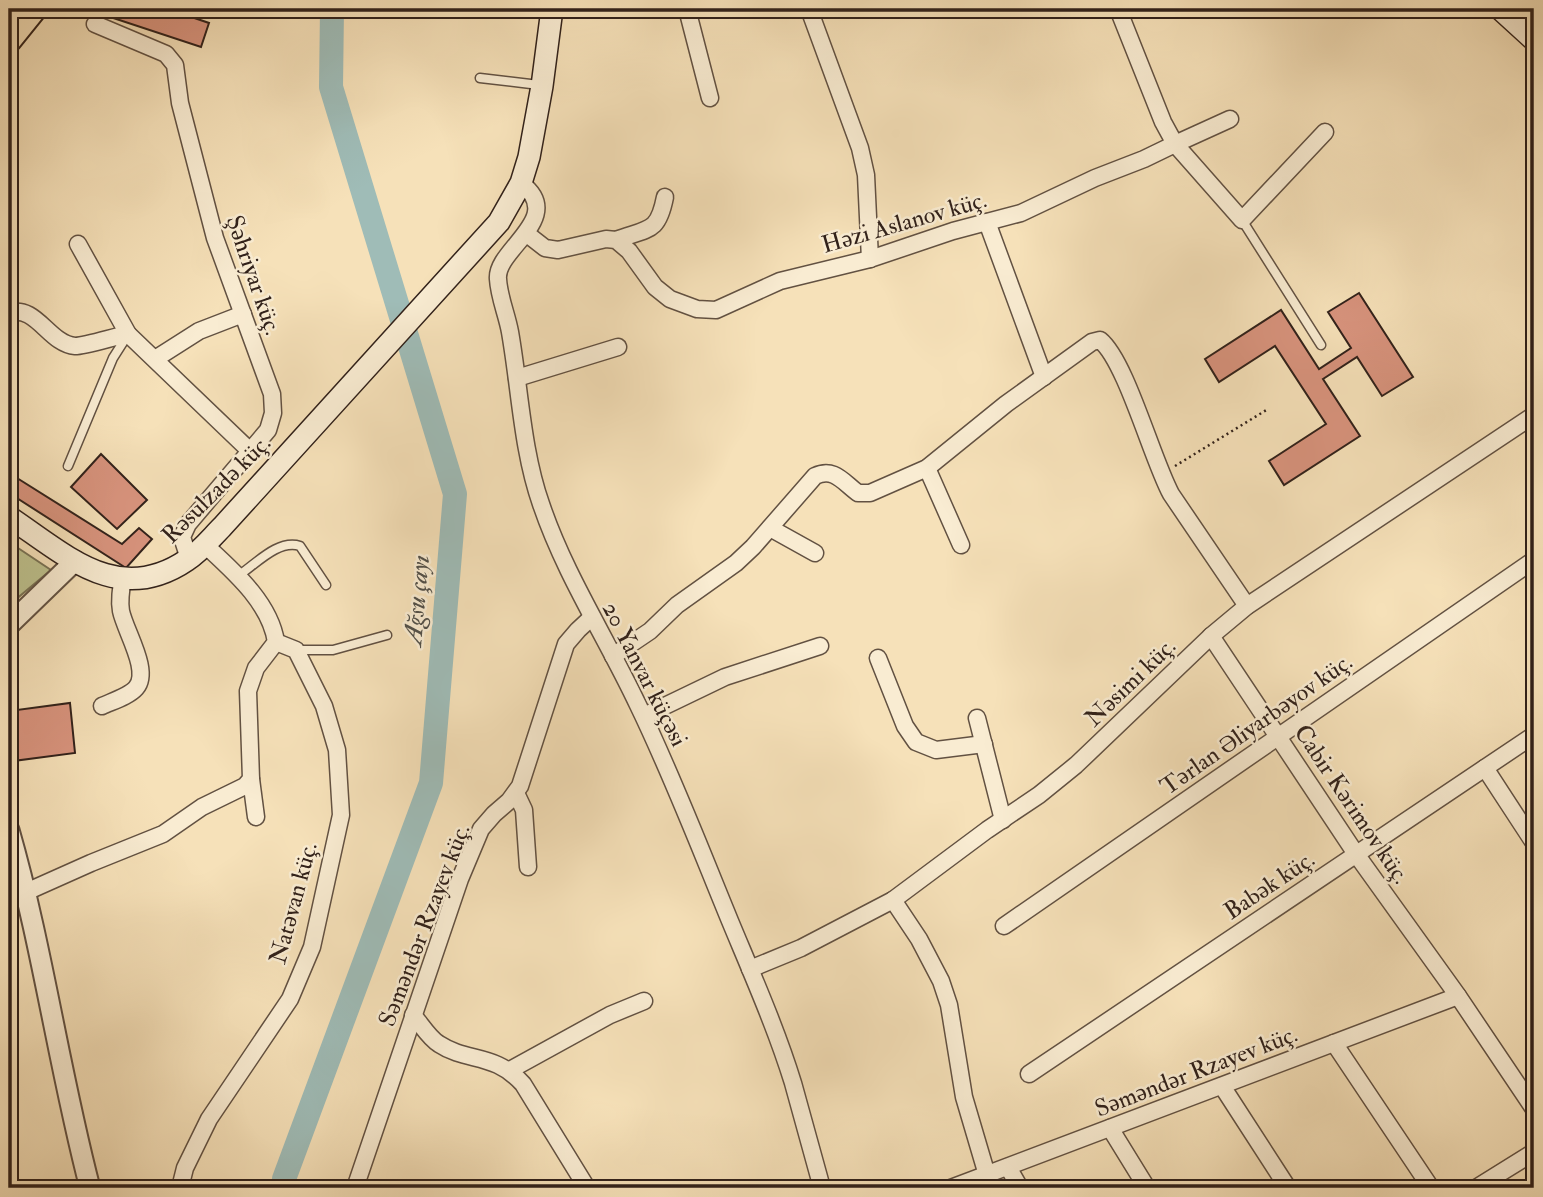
<svg xmlns="http://www.w3.org/2000/svg" width="1543" height="1197" font-family="'IM FELL Double Pica',serif">
  <style>
    .green { fill: #bec28e; stroke: #787254; stroke-width: 2 }
    .lines { fill: none; stroke-linecap: round; stroke-linejoin: round }
    .river { stroke: #9fbcb7; stroke-width: 24 }
    .building { fill: #d8937d; stroke: #31211a; stroke-width: 2 }
    .service-casing { stroke: #625142; stroke-width: 11 }
    .minor-casing { stroke: #625142; stroke-width: 19 }
    .tertiary-casing { stroke: #625142; stroke-width: 23 }
    .secondary-casing { stroke: #31211a; stroke-width: 24 }
    .primary-casing { stroke: #31211a; stroke-width: 28 }
    .path { stroke: #31211a; stroke-width: 2.5; stroke-dasharray: 2 3.5; stroke-linecap: butt }
    .service { stroke: #f9ecd2; stroke-width: 8 }
    .minor { stroke: #f9ecd2; stroke-width: 16 }
    .tertiary { stroke: #f9ecd2; stroke-width: 19 }
    .secondary { stroke: #f9ecd2; stroke-width: 21 }
    .primary { stroke: #f6e1b9; stroke-width: 24 }
    .labels { text-anchor: middle; stroke-width: 5; stroke-linejoin: round; paint-order: stroke }
    .street-label { font-size: 24px; fill: #31211a; stroke: #f9ecd2 }
    .water-label { font-size: 26px; font-style: italic; fill: #525049; stroke: #f9ecd2 }
  </style>
  <rect width="100%" height="100%" fill="#f6e1b9"/>
  <filter id="stains"><feTurbulence type="fractalNoise" baseFrequency=".00286" numOctaves="4"/><feColorMatrix values="0 0 0 0 .2 0 0 0 0 .09 0 0 0 0 .02 0 0 0 .5 -.17"/></filter>
  <radialGradient id="worn" r=".72"><stop offset=".6" stop-color="#630" stop-opacity="0"/><stop offset="1" stop-color="#630" stop-opacity=".3"/></radialGradient>
  <polygon class="green" points="9,542 51,570 9,605"/>
  <g class="lines">
    <polyline class="river" points="283,1188 284,1179 431,783 455,494 331,87 332,9"/>
  </g>
  <g class="building">
    <polygon points="86,9 168,9 209,23 201,47"/>
    <polygon points="1359,293 1413,377 1382,396 1357,357 1323,379 1360,436 1284,485 1269,461 1326,424 1275,346 1219,382 1205,359 1281,310 1319,369 1351,348 1328,312"/>
    <polygon points="101,454 147,500 117,529 71,487"/>
    <polygon points="9,473 122,544 139,528 152,539 126,568 9,493"/>
    <polygon points="70,703 75,753 13,761 9,711"/>
  </g>
  <g class="lines">
    <defs>
      <g id="service">
        <polyline points="480,78 539,85"/>
        <polyline points="1242,220 1321,345"/>
        <polyline points="68,466 113,358 127,336"/>
        <path d="M238,576C256,564 278,539 300,546L326,585"/>
        <polyline points="296,650 333,650 387,635"/>
      </g>
      <g id="minor">
        <polyline points="687,9 710,98"/>
        <polyline points="809,9 860,148 866,175 870,259"/>
        <polyline points="95,24 166,54 175,65 180,103 215,238 272,394 273,413 268,430 188,524 182,537 189,559"/>
        <polyline points="1230,119 1175,144 1242,220 1325,132"/>
        <path d="M521,183C567,218 495,249 498,279C499,297 507,315 510,332C520,389 522,450 541,504C565,575 606,637 638,705C672,775 700,848 730,921C752,974 776,1028 793,1083C803,1118 812,1153 822,1188"/>
        <polyline points="987,222 1044,377"/>
        <polyline points="527,234 545,248 558,250 606,239 616,240 629,251 655,287 670,299 697,309 716,310 780,281 870,259 953,231 1021,213 1095,178 1144,159 1175,144 1163,122 1118,9"/>
        <path d="M616,240C649,228 658,233 665,197"/>
        <polyline points="78,244 128,334 250,451"/>
        <path d="M9,313C36,304 49,344 75,346C86,346 116,336 128,334"/>
        <polyline points="155,359 199,331 243,314"/>
        <polyline points="517,378 618,347"/>
        <polyline points="927,468 961,545"/>
        <polyline points="770,528 815,553"/>
        <polyline points="1211,636 1356,854 1458,996 1534,1109"/>
        <path d="M613,656L650,631L677,605L736,563L753,547L815,476C834,467 843,482 858,493H870L927,468L1006,404L1092,342L1100,340C1126,361 1152,459 1171,494L1247,606"/>
        <polyline points="878,658 905,726 916,742 936,750 984,744"/>
        <path d="M102,706C113,701 129,696 136,688C151,671 125,631 121,611C119,600 121,589 123,578"/>
        <polyline points="644,716 725,677 820,646"/>
        <polyline points="977,718 1003,820"/>
        <polyline points="1485,768 1534,843"/>
        <polyline points="251,779 256,817"/>
        <polyline points="516,793 524,810 528,867"/>
        <path d="M26,892L91,863L163,834L202,807L245,786L251,779L248,691L256,668L276,642C270,602 232,570 204,544"/>
        <polyline points="893,900 919,939 941,981 949,1005 964,1097 987,1175"/>
        <polyline points="1004,926 1534,560"/>
        <polyline points="750,969 801,948 893,900 987,830 1039,795 1076,765 1211,636 1247,606 1534,415"/>
        <path d="M413,1015C421,1024 429,1038 439,1044C468,1063 494,1052 523,1084L587,1188"/>
        <polyline points="1334,1043 1431,1188"/>
        <polyline points="510,1070 610,1015 644,1001"/>
        <polyline points="1029,1074 1534,735"/>
        <polyline points="1222,1086 1288,1188"/>
        <polyline points="1110,1128 1147,1188"/>
        <polyline points="1008,1167 1020,1188"/>
        <polyline points="180,1188 185,1168 209,1119 290,999 312,947 341,815 337,750 324,706 296,650 276,642"/>
        <polyline points="355,1188 460,879 481,829 494,814 509,801 520,786 566,644 578,630 592,617"/>
        <polyline points="951,1188 1458,996"/>
        <polyline points="1476,1188 1534,1152"/>
      </g>
      <g id="tertiary">
        <polyline points="9,625 75,561"/>
        <path d="M9,830C43,948 59,1070 90,1188"/>
      </g>
      <g id="secondary">
        <polyline points="1500,9 1534,40"/>
        <path d="M9,517C66,555 118,607 187,560C200,552 211,538 222,527L499,222L521,183L529,157L542,86L552,9"/>
      </g>
      <polyline id="primary" points="9,40 34,9"/>
    </defs>
    <use href="#service" class="service-casing"/>
    <use href="#minor" class="minor-casing"/>
    <use href="#tertiary" class="tertiary-casing"/>
    <use href="#secondary" class="secondary-casing"/>
    <use href="#primary" class="primary-casing"/>
    <g class="path">
      <polyline points="1175,466 1268,409"/>
      <polyline points="9,563 11,565"/>
    </g>
    <use href="#service" class="service"/>
    <use href="#minor" class="minor"/>
    <use href="#tertiary" class="tertiary"/>
    <use href="#secondary" class="secondary"/>
    <use href="#primary" class="primary"/>
  </g>
  <g class="labels">
    <g class="street-label">
      <text transform="translate(904 222) rotate(-16)" y="8">Həzi Aslanov küç.</text>
      <text transform="translate(254 275) rotate(71)" y="8">Şəhriyar küç.</text>
      <text transform="translate(216 489) rotate(-45)" y="8">Rəsulzadə küç.</text>
      <text transform="translate(645 674) rotate(63)" y="8">20 Yanvar küçəsi</text>
      <text transform="translate(1130 682) rotate(-44)" y="8">Nəsimi küç.</text>
      <text transform="translate(1256 724) rotate(-35)" y="8">Tərlan Əliyarbəyov küç.</text>
      <text transform="translate(1352 804) rotate(56)" y="8">Cabir Kərimov küç.</text>
      <text transform="translate(1269 885) rotate(-34)" y="8">Babək küç.</text>
      <text transform="translate(293 903) rotate(-75)" y="8">Natəvan küç.</text>
      <text transform="translate(424 925) rotate(-69)" y="8">Səməndər Rzayev küç.</text>
      <text transform="translate(1196 1071) rotate(-21)" y="8">Səməndər Rzayev küç.</text>
    </g>
    <g class="water-label">
      <text transform="translate(416 600) rotate(-85)" y="9">Ağsu çayı</text>
    </g>
  </g>
  <rect width="1543" height="1197" fill="none" stroke="#f6e1b9" stroke-width="35"/>
  <rect x="10" y="10" width="1522" height="1176" fill="none" stroke="#31211a" stroke-width="3.5"/>
  <rect x="18" y="18" width="1508" height="1162" fill="none" stroke="#31211a" stroke-width="2"/>
  <rect width="100%" height="100%" filter="url(#stains)"/>
  <rect width="100%" height="100%" fill="url(#worn)"/>
</svg>
